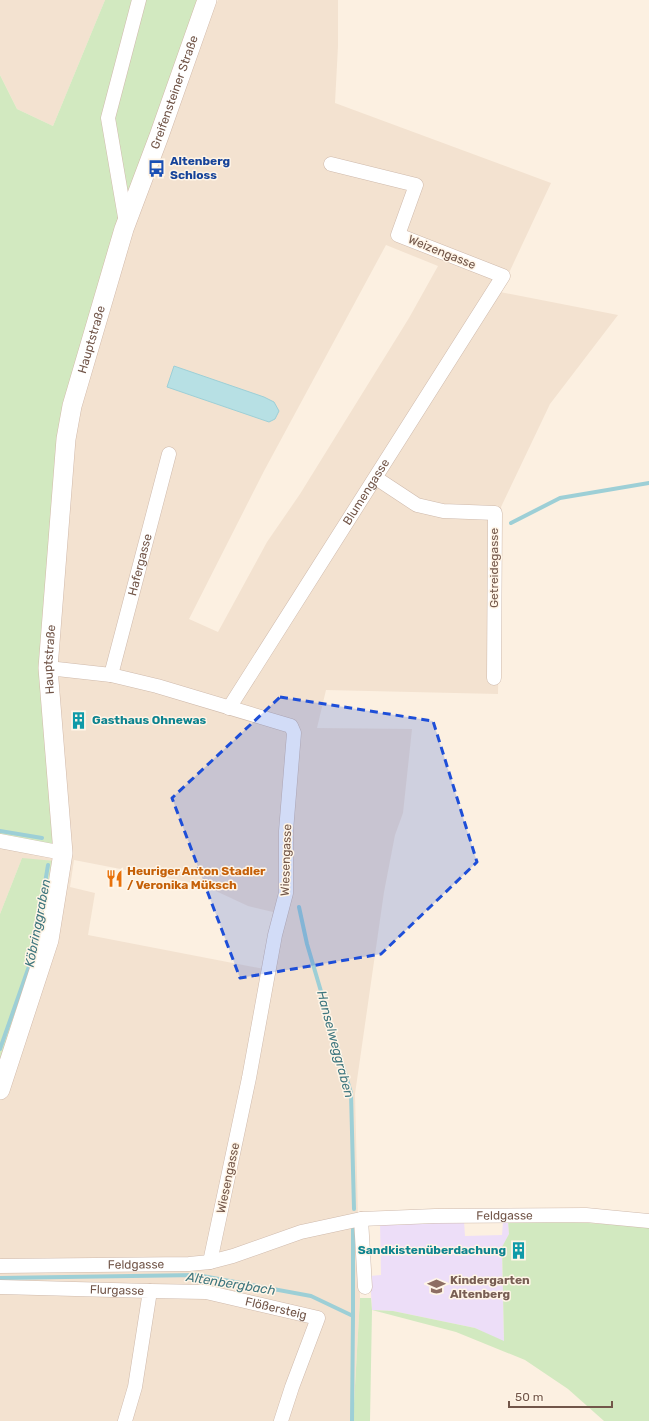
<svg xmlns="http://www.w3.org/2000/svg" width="649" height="1421" font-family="Rubik,sans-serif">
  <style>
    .residential { fill: #f3e2d0; fill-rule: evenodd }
    .education { fill: #eddef8 }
    .green { fill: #d2e9c0 }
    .water { fill: #b7e0e4; stroke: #9dcfd6 }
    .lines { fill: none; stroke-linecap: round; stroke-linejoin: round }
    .stream { stroke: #9dcfd6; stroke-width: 4 }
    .street-casing { stroke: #cfbaac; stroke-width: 15 }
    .secondary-casing { stroke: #d1b9a9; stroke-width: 20 }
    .street { stroke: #fff; stroke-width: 14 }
    .secondary { stroke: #fff; stroke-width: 19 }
    .marked { fill: #1d4ed8; fill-opacity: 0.2; stroke: #1d4ed8; stroke-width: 3; stroke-dasharray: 8 5; stroke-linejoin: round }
    .labels { text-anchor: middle; stroke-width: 3; stroke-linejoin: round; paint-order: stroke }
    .street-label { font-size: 12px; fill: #725649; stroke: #fff5e7 }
    .transit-label { font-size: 12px; font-weight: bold; fill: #164399; stroke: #fff5e7; text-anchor: start }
    .culture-label { font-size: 12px; font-weight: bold; fill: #0d838f; stroke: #fff5e7; text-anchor: start }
    .food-label { font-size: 12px; font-weight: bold; fill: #c56008; stroke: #fff5e7; text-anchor: start }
    .education-label { font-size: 12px; font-weight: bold; fill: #785e54; stroke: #fff5e7; text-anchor: start }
    .water-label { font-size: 13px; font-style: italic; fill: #40777f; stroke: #fff5e7 }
  </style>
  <rect width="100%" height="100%" fill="#fcf0e1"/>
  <g class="residential">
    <polygon points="0,0 105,0 53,126 17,109 0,75"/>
    <path d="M218,0H338V46L335,103L551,183L500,292L618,315L550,404L501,507L498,694L326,690L317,728L412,729L403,813L395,835L384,892L355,1094L360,1298L353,1421H0V1076L22,858L0,914V838L44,667L63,408L128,210ZM386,245L438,266L409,318L300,494L267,542L218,632L189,619L264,471ZM74,860L203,885L248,906L273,912L264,969L88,935L95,893L70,887Z"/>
  </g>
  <polygon class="education" points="464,1221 465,1236 502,1235 503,1222 508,1221 509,1234 502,1248 504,1342 475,1328 393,1311 372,1310 370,1276 381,1275 380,1222"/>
  <g class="green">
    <polygon points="105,0 134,0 103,117 121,225 63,408 44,667 57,848 0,838 0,75 17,109 53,126"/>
    <polygon points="143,0 201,0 125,209 113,118"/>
    <polygon points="22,858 55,861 35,968 0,1076 0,914"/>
    <polygon points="508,1221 558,1221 649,1227 649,1421 604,1421 568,1389 525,1360 456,1332 372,1310 370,1421 353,1421 360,1298 371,1298 372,1310 393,1311 475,1328 504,1341 502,1247 509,1234"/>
  </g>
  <polygon class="water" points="174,366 264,397 274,402 279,411 275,419 269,422 167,387"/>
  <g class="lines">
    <g class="stream">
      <polyline points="511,523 560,498 649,483"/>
      <polyline points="0,831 42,838"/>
      <polyline points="299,907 307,944 351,1093 354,1209"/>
      <polyline points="0,1049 33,955 48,865"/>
      <polyline points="0,1278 197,1275 311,1296 353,1316 352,1421"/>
      <polyline points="353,1316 353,1228"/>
    </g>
    <defs>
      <g id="street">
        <polyline points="126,223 108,118 139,0"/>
        <polyline points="376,478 417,505 443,511 495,513 494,678"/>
        <polyline points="48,668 111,675 157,686 291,726 294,733 286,831 286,893 275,935 249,1078 210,1262"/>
        <path id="s1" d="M111,675L169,454"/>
        <path id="s2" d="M229,708L503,276L398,235L416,185L331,164"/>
        <polyline points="0,841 63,853"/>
        <polyline points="361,1219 365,1287"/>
        <path id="s3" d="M0,1266L189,1264L210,1262L233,1256L301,1232L361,1219L435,1216L586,1215L649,1221"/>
        <path id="s4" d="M0,1287L150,1291L135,1387L125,1421"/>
        <path id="s5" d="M150,1291L206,1292L318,1318L292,1387L281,1421"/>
      </g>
      <g id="secondary">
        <path id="s6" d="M0,1090L49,940L63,853L48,668L66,439L72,406L124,229L159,136L207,0"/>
      </g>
    </defs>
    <use href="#street" class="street-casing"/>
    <use href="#secondary" class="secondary-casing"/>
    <use href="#street" class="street"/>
    <use href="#secondary" class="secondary"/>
  </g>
  <path class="marked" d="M280,697L433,721L477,862L381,954L240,978L172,798Z"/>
  <defs>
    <symbol id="bus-bare" viewBox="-9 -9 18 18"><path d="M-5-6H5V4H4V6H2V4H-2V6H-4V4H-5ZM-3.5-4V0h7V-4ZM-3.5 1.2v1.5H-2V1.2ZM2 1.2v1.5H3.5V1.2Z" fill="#1a4fb4" stroke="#fff5e7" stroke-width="2.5" paint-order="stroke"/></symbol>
    <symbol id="building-bare" viewBox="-9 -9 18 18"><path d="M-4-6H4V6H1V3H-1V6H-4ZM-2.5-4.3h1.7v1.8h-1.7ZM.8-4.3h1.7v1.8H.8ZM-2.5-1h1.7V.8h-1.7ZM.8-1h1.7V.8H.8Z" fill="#0f9aa8" stroke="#fff5e7" stroke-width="2.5" paint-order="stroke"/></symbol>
    <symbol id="restaurant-bare" viewBox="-9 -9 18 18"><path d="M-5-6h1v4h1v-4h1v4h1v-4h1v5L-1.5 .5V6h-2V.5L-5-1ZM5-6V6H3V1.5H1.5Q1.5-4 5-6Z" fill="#e8710a" stroke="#fff5e7" stroke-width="2.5" paint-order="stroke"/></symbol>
    <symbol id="school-bare" viewBox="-9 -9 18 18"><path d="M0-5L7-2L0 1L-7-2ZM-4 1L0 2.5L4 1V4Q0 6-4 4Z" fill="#8d6e63" stroke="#fff5e7" stroke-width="2.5" paint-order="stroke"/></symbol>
  </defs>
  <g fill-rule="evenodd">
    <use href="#bus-bare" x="144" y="156" width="25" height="25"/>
    <use href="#building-bare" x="66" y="708" width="25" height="25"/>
    <use href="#restaurant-bare" x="102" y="866" width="25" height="25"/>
    <use href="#building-bare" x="506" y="1238" width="25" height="25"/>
    <use href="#school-bare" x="424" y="1274" width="25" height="25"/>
  </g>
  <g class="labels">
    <g class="street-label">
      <text dy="4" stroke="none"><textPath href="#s6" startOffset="1025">Greifensteiner Straße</textPath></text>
      <text transform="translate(442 252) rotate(22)" y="4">Weizengasse</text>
      <text dy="4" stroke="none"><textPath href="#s6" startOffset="764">Hauptstraße</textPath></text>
      <text dy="4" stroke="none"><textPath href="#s2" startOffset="256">Blumengasse</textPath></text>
      <text dy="4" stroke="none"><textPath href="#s1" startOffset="114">Hafergasse</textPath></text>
      <text transform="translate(494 568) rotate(-90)" y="4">Getreidegasse</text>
      <text dy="4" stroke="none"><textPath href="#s6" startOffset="440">Hauptstraße</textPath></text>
      <text transform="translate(286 860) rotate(-88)" y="4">Wiesengasse</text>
      <text transform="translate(228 1178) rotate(-78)" y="4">Wiesengasse</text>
      <text dy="4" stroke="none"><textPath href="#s3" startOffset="511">Feldgasse</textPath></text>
      <text dy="4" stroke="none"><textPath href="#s3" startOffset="136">Feldgasse</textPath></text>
      <text dy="4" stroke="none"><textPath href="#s4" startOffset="117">Flurgasse</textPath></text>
      <text dy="4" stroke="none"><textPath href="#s5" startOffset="128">Flößersteig</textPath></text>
    </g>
    <g class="transit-label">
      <text x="170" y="165">Altenberg<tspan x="170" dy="14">Schloss</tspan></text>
    </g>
    <g class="culture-label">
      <text x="92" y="724">Gasthaus Ohnewas</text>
      <text x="506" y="1254" text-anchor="end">Sandkistenüberdachung</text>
    </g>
    <g class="food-label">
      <text x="127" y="875">Heuriger Anton Stadler<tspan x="127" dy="14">/ Veronika Müksch</tspan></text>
    </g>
    <g class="education-label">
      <text x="450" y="1284">Kindergarten<tspan x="450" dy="14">Altenberg</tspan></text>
    </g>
    <g class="water-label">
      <text transform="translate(37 923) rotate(-79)" y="5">Köbringgraben</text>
      <text transform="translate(336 1044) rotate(75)" y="5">Hanselweggraben</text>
      <text transform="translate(231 1283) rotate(9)" y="5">Altenbergbach</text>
    </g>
  </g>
  <path d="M509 1401v6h103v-6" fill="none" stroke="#725649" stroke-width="2"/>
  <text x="515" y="1401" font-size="12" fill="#725649" stroke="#fff5e7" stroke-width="3" paint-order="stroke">50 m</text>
</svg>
